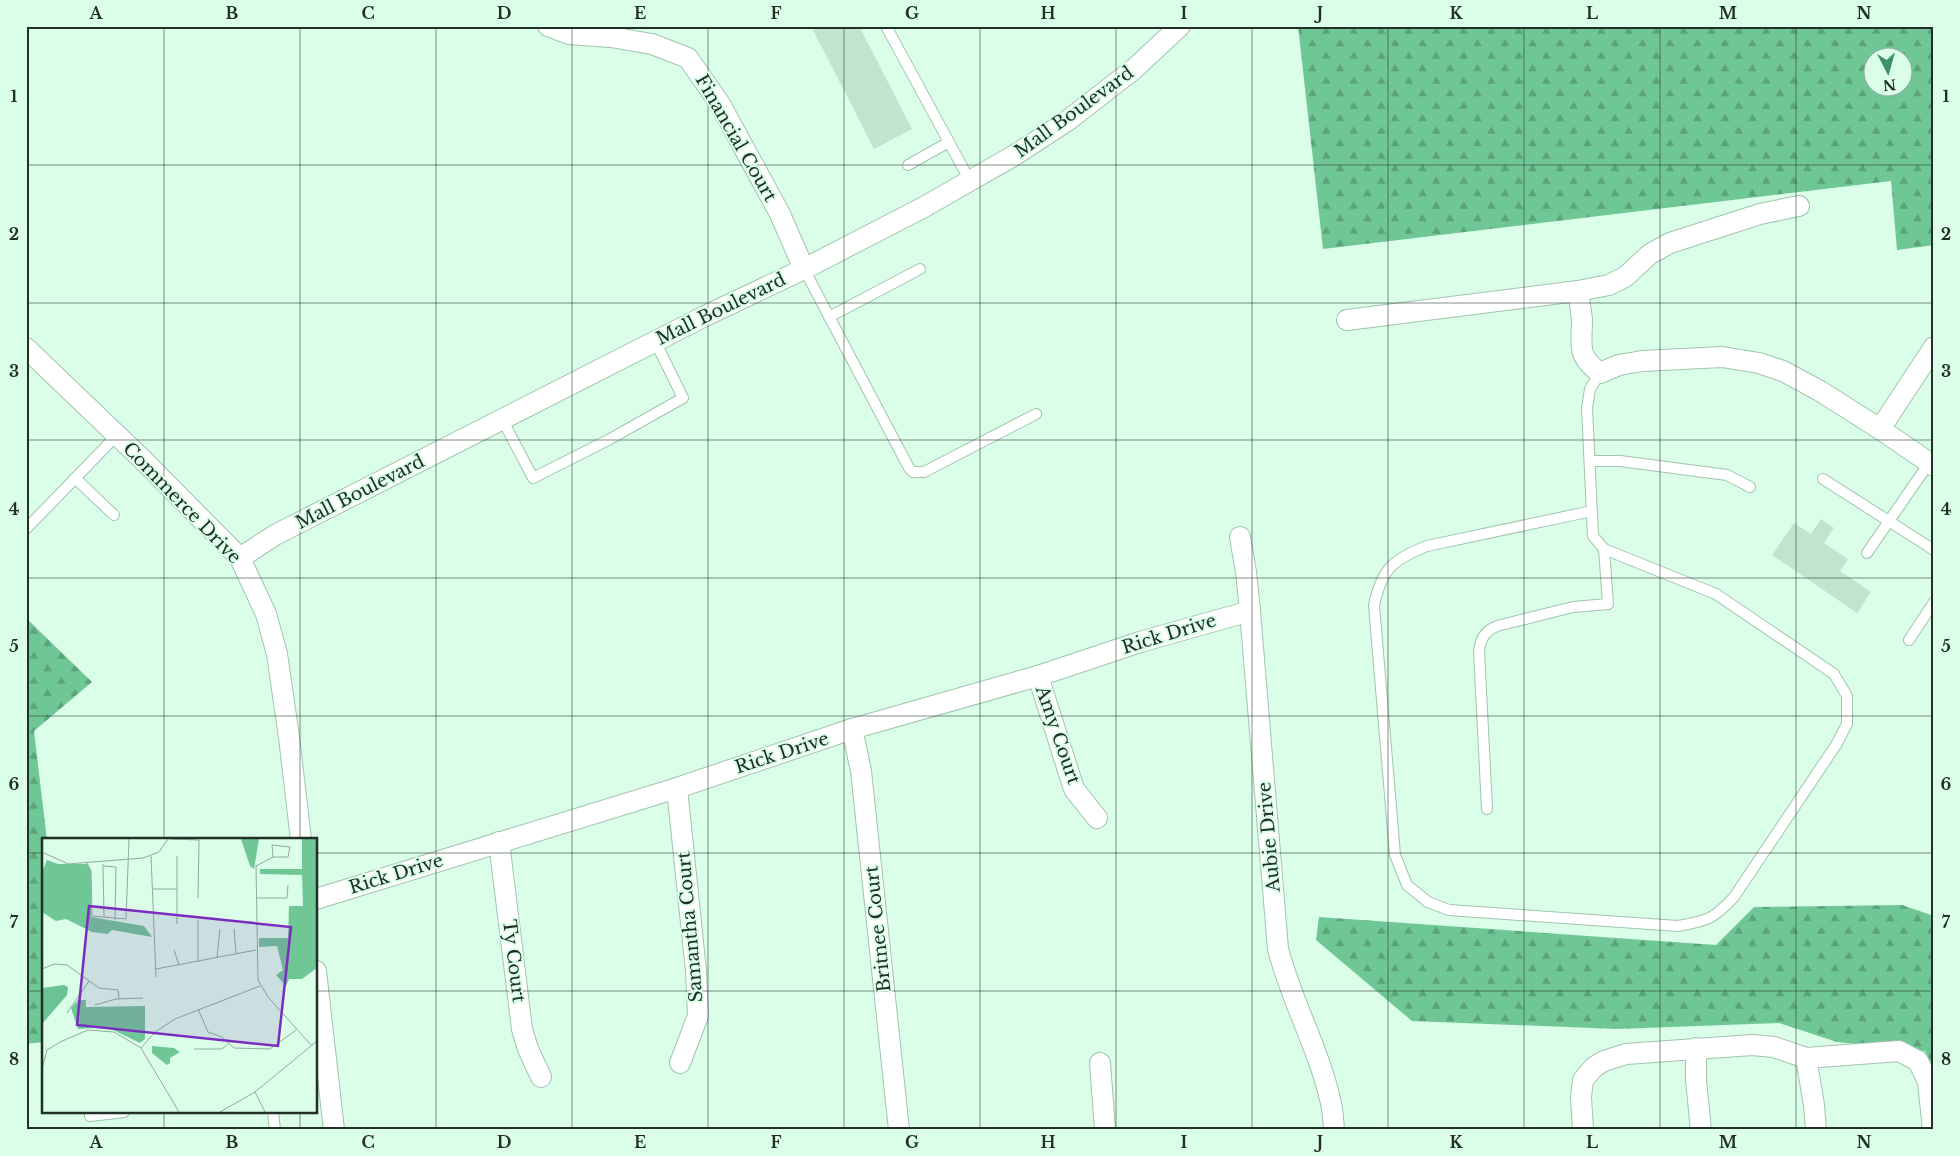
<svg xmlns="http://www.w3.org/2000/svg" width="1960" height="1156" font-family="'Libre Baskerville',serif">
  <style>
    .forest { fill: url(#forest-firs); fill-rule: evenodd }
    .building { fill: #c0e4ce }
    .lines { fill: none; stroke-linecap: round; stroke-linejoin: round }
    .service-casing { stroke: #a1c4ae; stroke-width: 12 }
    .minor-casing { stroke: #a1c4ae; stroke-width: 22 }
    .service { stroke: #fff; stroke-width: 10 }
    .minor { stroke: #fff; stroke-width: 20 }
    .grid { fill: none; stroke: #222f27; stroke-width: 1; stroke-opacity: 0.55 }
    .labels { text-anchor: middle; stroke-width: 4; stroke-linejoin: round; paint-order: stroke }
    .street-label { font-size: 18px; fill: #222f27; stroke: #dafee8 }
    .inset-road { fill: none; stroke: #90ab9b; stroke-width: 1 }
    .view { fill: #7b2cbf; fill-opacity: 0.15; stroke: #7b2cbf; stroke-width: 2.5 }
    .inset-edge { fill: none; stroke: #222f27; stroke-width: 2.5 }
    .neatline { fill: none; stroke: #222f27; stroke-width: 2 }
    .grid-label { font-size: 16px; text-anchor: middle; font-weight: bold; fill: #222f27 }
  </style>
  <defs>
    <pattern id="forest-firs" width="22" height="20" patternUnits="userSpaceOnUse" patternTransform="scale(1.25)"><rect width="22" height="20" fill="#70c796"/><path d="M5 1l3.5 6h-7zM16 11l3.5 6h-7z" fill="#5ca27a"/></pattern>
  </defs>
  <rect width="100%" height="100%" fill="#dafee8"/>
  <g class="forest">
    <path d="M1298,26H1934V245L1897,250L1891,181L1323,249ZM1872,58H1902V88H1872Z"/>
    <polygon points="26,618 92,682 34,731 47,840 44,840 44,1042 26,1044"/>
    <polygon points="1902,905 1934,916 1934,1069 1925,1051 1837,1042 1779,1023 1617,1029 1412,1021 1316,940 1319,917 1716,945 1754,907"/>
  </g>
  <g class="building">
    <polygon points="811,26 859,26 912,129 874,149"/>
    <polygon points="1821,519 1834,528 1824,543 1848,559 1840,571 1871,592 1857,613 1772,555 1794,523 1811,534"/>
  </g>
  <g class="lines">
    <defs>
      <g id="service">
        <polyline points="886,26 970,181"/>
        <polyline points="908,165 949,142"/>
        <polyline points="804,269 909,468 913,472 924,472 1036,414"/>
        <polyline points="829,317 920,269"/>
        <polyline points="502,419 533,478 610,439 683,398 655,341"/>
        <polyline points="1591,461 1620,461 1727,475 1750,487"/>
        <polyline points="75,478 114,515"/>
        <polyline points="1823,479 1934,550"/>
        <path d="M1592,511L1427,546C1393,559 1382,569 1374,605L1395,855L1407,885L1428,902L1449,910L1678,926C1707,921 1714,919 1734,897L1836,745L1847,724V696L1834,674L1716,594L1604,549L1593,536L1587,408L1590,389L1600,373"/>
        <polyline points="26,529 117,435"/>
        <polyline points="1867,553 1929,463"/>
        <polyline points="1909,640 1934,602"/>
        <path d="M1487,809L1479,651C1481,638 1485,631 1497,626L1573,607L1608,604L1604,549"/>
        <polyline points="90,1112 90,1116 124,1112"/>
        <polyline points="273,1112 275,1130"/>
      </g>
      <g id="minor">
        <polyline points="548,26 569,34 611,37 652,44 688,58 720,104 780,214 804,269"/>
        <path d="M1578,291C1579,300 1581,310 1582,320C1582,346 1576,355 1600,373L1619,365L1642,361L1722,357L1759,363L1783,371L1820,391L1880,429L1934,466"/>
        <polyline points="1347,320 1578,291 1609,285 1625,277 1650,254 1670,243 1760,214 1799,206"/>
        <polyline points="26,348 143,460 240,558 266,614 277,654 289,737 301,840"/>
        <polyline points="1880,429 1934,347"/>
        <path d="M1240,537L1246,572L1250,611L1278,949C1291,1000 1318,1047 1330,1099C1333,1109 1333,1120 1334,1130"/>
        <polyline points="240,558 275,535 705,316 804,269 924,207 1015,155 1067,121 1134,69 1180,26"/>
        <polyline points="1038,676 1074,789 1097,818"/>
        <polyline points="852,729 861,771 899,1130"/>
        <polyline points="677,788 696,971 698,1016 680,1063"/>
        <polyline points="499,842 522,1029 528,1049 541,1077"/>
        <polyline points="316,899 677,788 852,729 1038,676 1140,642 1250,611"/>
        <polyline points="316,971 334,1130"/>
        <polyline points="1696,1048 1696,1080 1701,1130"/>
        <polyline points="1806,1058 1814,1105 1816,1130"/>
        <polyline points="1100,1063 1105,1130"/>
        <polyline points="1583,1130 1581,1097 1583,1080 1594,1067 1604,1061 1626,1054 1752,1045 1774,1047 1806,1058 1899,1051 1918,1061 1928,1082 1933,1130"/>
      </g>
    </defs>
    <use href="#service" class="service-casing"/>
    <use href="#minor" class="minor-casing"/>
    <use href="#service" class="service"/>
    <use href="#minor" class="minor"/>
  </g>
  <path class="grid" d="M164,26V840M300,26V840M436,26V1130M572,26V1130M708,26V1130M844,26V1130M980,26V1130M1116,26V1130M1252,26V1130M1388,26V1130M1524,26V1130M1660,26V1130M1796,26V1130M26,165H1934M26,303H1934M26,440H1934M26,578H1934M26,716H1934M26,853H44M316,853H1934M26,991H44M316,991H1934M164,1112V1130M300,1112V1130"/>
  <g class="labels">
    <g class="street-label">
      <text transform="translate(1074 112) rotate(-36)" y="6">Mall Boulevard</text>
      <text transform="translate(736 138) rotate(60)" y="6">Financial Court</text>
      <text transform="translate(721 309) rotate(-26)" y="6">Mall Boulevard</text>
      <text transform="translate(360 492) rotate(-27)" y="6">Mall Boulevard</text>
      <text transform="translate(182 503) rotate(46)" y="6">Commerce Drive</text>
      <text transform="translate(1169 634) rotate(-17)" y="6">Rick Drive</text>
      <text transform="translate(1058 735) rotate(71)" y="6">Amy Court</text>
      <text transform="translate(782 753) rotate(-18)" y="6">Rick Drive</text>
      <text transform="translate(1269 837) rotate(-95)" y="6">Aubie Drive</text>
      <text transform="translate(396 874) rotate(-17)" y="6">Rick Drive</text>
      <text transform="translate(690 927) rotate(-95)" y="6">Samantha Court</text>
      <text transform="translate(878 929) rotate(-96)" y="6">Britnee Court</text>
      <text transform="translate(514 961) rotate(83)" y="6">Ty Court</text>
    </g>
  </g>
  <g transform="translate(42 838)">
    <rect width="275" height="275" fill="#dafee8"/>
    <path d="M199,1H217L212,31L208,28ZM260,1H275V130L260,141H247L244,148L234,137L241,132L235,108L217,109V100H246L247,68H261L260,37L218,36V31H260ZM5,22L16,26H45L49,32V79L102,88L110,99L70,92L66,96L50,94L24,81L14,83L0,74V34ZM36,162H44V169L103,168V201L98,205L65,189L36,191L29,170ZM110,208L132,210L138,214L128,220V225L125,227L110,215Z" fill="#70c796"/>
    <path d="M22,147L26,149L25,157L0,186V150Z" fill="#6cc292"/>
    <path class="inset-road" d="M128,1L157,2L156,60M0,14L26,26L101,20L117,14L126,1M109,18L114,139M45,25L49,33L50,78L84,81L87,1M61,26L62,79M214,27L216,142L226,159L270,208M62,28L74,29L73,82M214,28L231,19H246L248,9L230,7L231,19M111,51H135M214,60H245L246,47M156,82V124M135,86V18M192,91L194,116M132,112L137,127M175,119L178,91M0,131L12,126L25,127L57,150L76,152L77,161M114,131L214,112M53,167L74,161L101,160M156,171L166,194L180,199L192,210L228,211L254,192M25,175L47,143M99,210L113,194L133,181L218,148M152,211H180L186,206M0,231L5,212L18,204L46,192L72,194L99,210L137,274M213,254L223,274M178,274L213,254L275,203"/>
    <path class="view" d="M47,68L249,89L236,208L35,187Z"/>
    <rect width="275" height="275" class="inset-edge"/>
  </g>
  <rect width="1960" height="1156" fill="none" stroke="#dafee8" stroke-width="55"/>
  <g transform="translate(1888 72) rotate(174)"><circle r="24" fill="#dafee8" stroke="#90ab9b"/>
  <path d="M0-4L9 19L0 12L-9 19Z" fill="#3c9265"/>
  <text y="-8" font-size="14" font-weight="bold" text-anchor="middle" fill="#222f27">N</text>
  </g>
  <rect x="28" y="28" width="1904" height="1100" class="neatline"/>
  <g class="grid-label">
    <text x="96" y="19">A</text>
    <text x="232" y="19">B</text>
    <text x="368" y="19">C</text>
    <text x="504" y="19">D</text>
    <text x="640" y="19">E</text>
    <text x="776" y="19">F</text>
    <text x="912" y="19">G</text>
    <text x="1048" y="19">H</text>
    <text x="1184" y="19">I</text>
    <text x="1320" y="19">J</text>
    <text x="1456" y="19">K</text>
    <text x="1592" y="19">L</text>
    <text x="1728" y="19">M</text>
    <text x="1864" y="19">N</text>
    <text x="14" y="102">1</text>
    <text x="1946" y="102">1</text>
    <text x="14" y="240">2</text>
    <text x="1946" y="240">2</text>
    <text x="14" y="377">3</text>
    <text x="1946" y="377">3</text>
    <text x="14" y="515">4</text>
    <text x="1946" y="515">4</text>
    <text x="14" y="652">5</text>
    <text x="1946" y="652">5</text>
    <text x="14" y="790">6</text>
    <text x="1946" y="790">6</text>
    <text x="14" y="928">7</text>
    <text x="1946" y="928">7</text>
    <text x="14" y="1065">8</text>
    <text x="1946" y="1065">8</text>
    <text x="96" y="1148">A</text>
    <text x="232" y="1148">B</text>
    <text x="368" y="1148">C</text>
    <text x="504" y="1148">D</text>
    <text x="640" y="1148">E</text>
    <text x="776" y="1148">F</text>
    <text x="912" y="1148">G</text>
    <text x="1048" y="1148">H</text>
    <text x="1184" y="1148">I</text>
    <text x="1320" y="1148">J</text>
    <text x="1456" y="1148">K</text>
    <text x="1592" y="1148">L</text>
    <text x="1728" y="1148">M</text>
    <text x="1864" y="1148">N</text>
  </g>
</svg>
